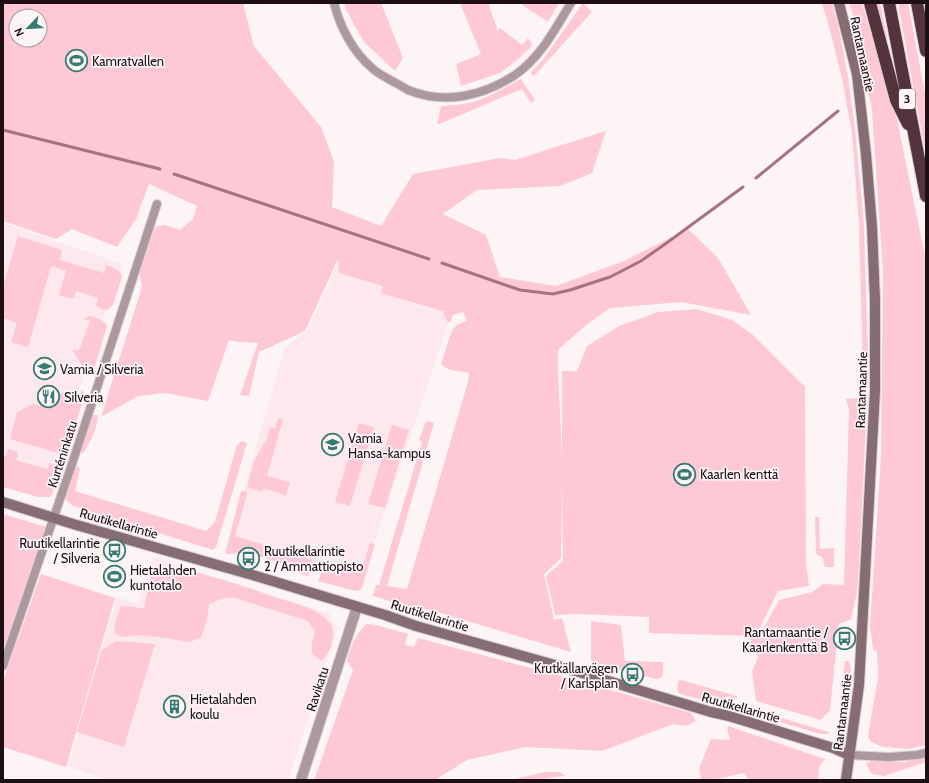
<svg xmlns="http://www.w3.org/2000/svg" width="929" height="783" font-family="Cabin,sans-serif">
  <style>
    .built { fill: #fde8ed }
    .green { fill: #fec8d6; fill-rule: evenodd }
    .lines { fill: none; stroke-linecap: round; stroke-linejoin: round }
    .stream { stroke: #a87181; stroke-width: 3 }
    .minor-casing { stroke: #d9cfd2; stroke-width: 10 }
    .tertiary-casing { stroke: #d9cfd2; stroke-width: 12 }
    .secondary-casing { stroke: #d9cfd2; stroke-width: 12 }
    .motorway-casing { stroke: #d9cfd2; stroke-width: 14 }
    .minor { stroke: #ab999d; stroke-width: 8 }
    .tertiary { stroke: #ab999d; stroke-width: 10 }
    .secondary { stroke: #866c73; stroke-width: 10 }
    .motorway { stroke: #54333c; stroke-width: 12 }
    .labels { text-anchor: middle; stroke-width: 3.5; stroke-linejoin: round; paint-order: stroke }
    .shield { fill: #fdf4f6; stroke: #605458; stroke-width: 1 }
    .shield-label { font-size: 12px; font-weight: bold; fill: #1d0f14 }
    .street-label { font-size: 13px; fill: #1d0f14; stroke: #fdf4f6 }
    .poi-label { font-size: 13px; fill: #1d0f14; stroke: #fdf4f6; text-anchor: start }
  </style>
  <rect width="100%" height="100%" fill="#fdf4f6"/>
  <g class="built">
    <polygon points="3,223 122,264 46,486 3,474"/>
    <polygon points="338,262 442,289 451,316 361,582 228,543 285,347 309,329"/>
    <polygon points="153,557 330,614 337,630 288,780 107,780 69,767 117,597 138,604"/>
  </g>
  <g class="green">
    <path d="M3,3H243L254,46L321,127L334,162L332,207L381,226L413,174L500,158L515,160L606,131L592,173L560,186L477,190L443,214L486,235L500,277L556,286L624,261L688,229L718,258L751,315L681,302L610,308L586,325L558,350V371L562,457V371H577L587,346L619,326L658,312L697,309L732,320L753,335L805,387L806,563L809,586L778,591L756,636L649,633V617L579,614L555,615L546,576L563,561L562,480L561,558L544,574L554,620L562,618L571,652L427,609L411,607L373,596L376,585H379L422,442L419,440L425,424L427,421L434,423L387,586L407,589L468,382L469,373C460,371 447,371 441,364L452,330L458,324L467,321L463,312L453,315L450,322H447L443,311L381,293L383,286L339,273L338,259L305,331L259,352L249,396L240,395L258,343C248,342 238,343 229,340L208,401L165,393L138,396L101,417L142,287L139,271L155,227L165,225L180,230L193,219L197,206L149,184L136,219L117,247L72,229L56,239L3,221ZM16,16H40V40H16Z"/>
    <polygon points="344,3 381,3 403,58 395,71 364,42 345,8"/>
    <polygon points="460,3 488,3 498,31 500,28 522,45 528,38 532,44 531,47 516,61 500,73 461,86 456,64 481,54"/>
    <polygon points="519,3 559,3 548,22"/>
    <polygon points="583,3 592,12 533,77 531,72 542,61"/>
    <polygon points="822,3 832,3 838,24 848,77 855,129 864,225 868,358 863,369 859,226 852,133 842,78 829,26"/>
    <polygon points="849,3 862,3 884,77 897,119 926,261 926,745 908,749 883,747 871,742 868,736 878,678 877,652 873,649 870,627 881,456 883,271 872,110 852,12"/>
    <polygon points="875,3 880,3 891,58"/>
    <polygon points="898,3 908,3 926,99 926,156"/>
    <path d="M521,79L535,100L531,103L522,89L437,125L441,106C452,105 465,105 476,101C492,96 506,87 521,79Z"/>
    <path d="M18,236L62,250L60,260L63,261L104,273L106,265C114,268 121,269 122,277L113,305L109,309L103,310L96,306L98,298L76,291L74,298H69L59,295L66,271L51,266L28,347L11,342L17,323L3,318V287Z"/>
    <path d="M89,316C96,318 104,319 107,326L93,372L89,374L83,368L73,350L79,351L90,321L83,319Z"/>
    <polygon points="82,390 85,394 67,451 63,453 54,452 10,439 17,412 33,404 54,408 58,394 69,391 80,395"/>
    <polygon points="857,398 867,403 859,564 857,592 851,619 839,624 830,710 821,720 756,701 752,672 758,657 751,646 751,638 759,637 779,600 812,592 823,584 844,585 849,409 846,399"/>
    <path d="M91,415H98C97,429 91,441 83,453L80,452L79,450Z"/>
    <polygon points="278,418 283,419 267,476 290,482 286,496 264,488 262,492 247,487 254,462 263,445 266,441 270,427 275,429"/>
    <polygon points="359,423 374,427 350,506 335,502"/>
    <polygon points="392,425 409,430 385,508 368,504"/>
    <polygon points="242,441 247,443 216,547 213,550 73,506 64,498 73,467 79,467 80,469 75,491 206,531 215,522 237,445"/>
    <polygon points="8,449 18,452 16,460 47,469 50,463 61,467 52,494 50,497 38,497 3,487 3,457 6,456"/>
    <polygon points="241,491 247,492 247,495 235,536 313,560 308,577 279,563 250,553 225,554"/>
    <polygon points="3,514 46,527 3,651"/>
    <polygon points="815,517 819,517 820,549 834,548 834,567 825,567 822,557 816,554"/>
    <polygon points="370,543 375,544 362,588 360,590 355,591 318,581 322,571 334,573 340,570 351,573 353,566 362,569"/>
    <path d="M154,569C166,569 178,569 191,571C200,573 210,577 220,579C241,585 261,592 281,599C297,604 319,609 330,623C338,633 330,653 322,661L312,654V643L315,632L308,621L235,598H224L209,604L207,620L201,638L189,642L166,638L139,635L121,637L115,633L114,625L121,606L144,608L150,579Z"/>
    <polygon points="41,574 115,598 66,767 3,747 3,681"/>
    <polygon points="591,621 621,625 625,661 663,662 663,676 661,678 655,679 622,670 591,661"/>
    <path d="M367,624L376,625L408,634L405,645L414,647L418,638L576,680L691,713L696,721L686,726L673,724L602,751L526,747L467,760L435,780H314L353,670L347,661C350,647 356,633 367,624Z"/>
    <polygon points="116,641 155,644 124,747 77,732 101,651"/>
    <polygon points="845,661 849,661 851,669 847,710 840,709"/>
    <polygon points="681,680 737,696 737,699 727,696 720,704 680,694 677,690 678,681"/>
    <polygon points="751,709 829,732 829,734 820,734 753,714"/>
    <polygon points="728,726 825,759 819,767 818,780 750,780 743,773 714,780 701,780 699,768 711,739 730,740 727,728"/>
    <polygon points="926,757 926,762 884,776 872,774 869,770 866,763 871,761 904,762"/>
    <polygon points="544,772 560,772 565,776 532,780 511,780"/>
  </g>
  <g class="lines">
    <g class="stream">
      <polyline points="3,130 160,169"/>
      <polyline points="174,174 429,259"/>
      <polyline points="756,178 838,111"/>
      <polyline points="442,263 520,290 553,294 570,290 610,277 641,261 668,242 743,187"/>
    </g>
    <defs>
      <g id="minor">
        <path d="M334,3C340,27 353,52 372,68C377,73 385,77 392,81C398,84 403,87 408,90C445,105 483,96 515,75C541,57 555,29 571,3"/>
        <polyline points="3,666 72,464 157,204"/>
        <polyline points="849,755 889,757 917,755 926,753"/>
      </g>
      <polyline id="tertiary" points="301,780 357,607"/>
      <g id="secondary">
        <polyline points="839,3 857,74 866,154 872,227 875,300 875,391 859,685 846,780"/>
        <polyline points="3,502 73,524 256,576 385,615 416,626 562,667 711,712 729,716 833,748 849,755"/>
      </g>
      <g id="motorway">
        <polyline points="870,3 896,100 908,124"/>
        <polyline points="889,3 926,196"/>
        <polyline points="917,3 926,51"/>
      </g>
    </defs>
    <use href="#minor" class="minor-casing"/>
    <use href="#tertiary" class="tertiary-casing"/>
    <use href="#secondary" class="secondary-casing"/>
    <use href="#motorway" class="motorway-casing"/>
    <use href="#minor" class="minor"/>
    <use href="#tertiary" class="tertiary"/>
    <use href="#secondary" class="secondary"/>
    <use href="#motorway" class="motorway"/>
  </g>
  <defs>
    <symbol id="stadium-ring" viewBox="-11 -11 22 22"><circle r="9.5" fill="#fdf4f6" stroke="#377b70" stroke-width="1.5"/><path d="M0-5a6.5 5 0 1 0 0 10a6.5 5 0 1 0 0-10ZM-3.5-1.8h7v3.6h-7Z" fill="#377b70"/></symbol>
    <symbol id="school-ring" viewBox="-11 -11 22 22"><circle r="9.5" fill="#fdf4f6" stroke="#377b70" stroke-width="1.5"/><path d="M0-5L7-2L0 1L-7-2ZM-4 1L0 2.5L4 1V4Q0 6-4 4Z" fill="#377b70"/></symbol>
    <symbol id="restaurant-ring" viewBox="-11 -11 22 22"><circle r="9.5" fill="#fdf4f6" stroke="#377b70" stroke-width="1.5"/><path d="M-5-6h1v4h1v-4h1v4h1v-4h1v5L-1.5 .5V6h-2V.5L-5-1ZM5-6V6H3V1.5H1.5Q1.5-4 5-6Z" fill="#377b70"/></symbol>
    <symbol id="bus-ring" viewBox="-11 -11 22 22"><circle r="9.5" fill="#fdf4f6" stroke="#377b70" stroke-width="1.5"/><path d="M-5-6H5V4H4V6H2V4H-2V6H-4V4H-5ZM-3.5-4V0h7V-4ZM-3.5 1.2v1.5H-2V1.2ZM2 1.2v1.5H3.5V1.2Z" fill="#377b70"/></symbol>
    <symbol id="building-ring" viewBox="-11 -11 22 22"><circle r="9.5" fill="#fdf4f6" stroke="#377b70" stroke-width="1.5"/><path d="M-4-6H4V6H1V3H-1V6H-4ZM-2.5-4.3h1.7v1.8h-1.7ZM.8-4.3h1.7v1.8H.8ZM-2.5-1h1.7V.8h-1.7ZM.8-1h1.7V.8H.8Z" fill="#377b70"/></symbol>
  </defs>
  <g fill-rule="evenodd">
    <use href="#stadium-ring" x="64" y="48" width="25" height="25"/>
    <use href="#school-ring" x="32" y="356" width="25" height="25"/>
    <use href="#restaurant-ring" x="36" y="384" width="25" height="25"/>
    <use href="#school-ring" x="320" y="432" width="25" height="25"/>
    <use href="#stadium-ring" x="672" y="462" width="25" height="25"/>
    <use href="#bus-ring" x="102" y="538" width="25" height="25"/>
    <use href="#bus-ring" x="236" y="546" width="25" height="25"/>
    <use href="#stadium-ring" x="102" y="564" width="25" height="25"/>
    <use href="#bus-ring" x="832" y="626" width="25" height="25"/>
    <use href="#bus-ring" x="620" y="662" width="25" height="25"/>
    <use href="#building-ring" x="162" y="694" width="25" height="25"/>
  </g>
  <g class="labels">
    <rect class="shield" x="899" y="89" width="16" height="20" rx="3"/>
    <g class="shield-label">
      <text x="907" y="103">3</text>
    </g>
    <g class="street-label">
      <text transform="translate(863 54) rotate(78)" y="5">Rantamaantie</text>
      <text transform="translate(861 390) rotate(-88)" y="5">Rantamaantie</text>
      <text transform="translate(62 454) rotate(-72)" y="5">Kurténinkatu</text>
      <text transform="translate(119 523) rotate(16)" y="5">Ruutikellarintie</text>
      <text transform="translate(430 615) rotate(17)" y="5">Ruutikellarintie</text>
      <text transform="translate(317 689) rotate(-72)" y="5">Ravikatu</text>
      <text transform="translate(741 707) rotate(16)" y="5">Ruutikellarintie</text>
      <text transform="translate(842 712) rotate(-83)" y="5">Rantamaantie</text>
    </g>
    <g class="poi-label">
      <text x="92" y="66">Kamratvallen</text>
      <text x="60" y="374">Vamia / Silveria</text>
      <text x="64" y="402">Silveria</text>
      <text x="348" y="443">Vamia<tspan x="348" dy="15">Hansa-kampus</tspan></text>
      <text x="700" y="479">Kaarlen kenttä</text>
      <text x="100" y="548" text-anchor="end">Ruutikellarintie<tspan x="100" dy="15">/ Silveria</tspan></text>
      <text x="264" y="556">Ruutikellarintie<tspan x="264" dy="15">2 / Ammattiopisto</tspan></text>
      <text x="130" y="575">Hietalahden<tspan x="130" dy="15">kuntotalo</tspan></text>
      <text x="828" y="637" text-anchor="end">Rantamaantie /<tspan x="828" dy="15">Kaarlenkenttä B</tspan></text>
      <text x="618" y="673" text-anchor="end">Krutkällarvägen<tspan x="618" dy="15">/ Karlsplan</tspan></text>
      <text x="190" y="704">Hietalahden<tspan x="190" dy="15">koulu</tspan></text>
    </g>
  </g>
  <rect width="929" height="783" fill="none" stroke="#1d0f14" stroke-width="8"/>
  <g transform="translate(28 28) rotate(245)"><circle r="19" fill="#fdf4f6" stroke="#a3989c"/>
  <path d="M0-3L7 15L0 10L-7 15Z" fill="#377b70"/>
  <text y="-6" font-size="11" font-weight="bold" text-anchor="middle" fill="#1d0f14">N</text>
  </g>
</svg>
